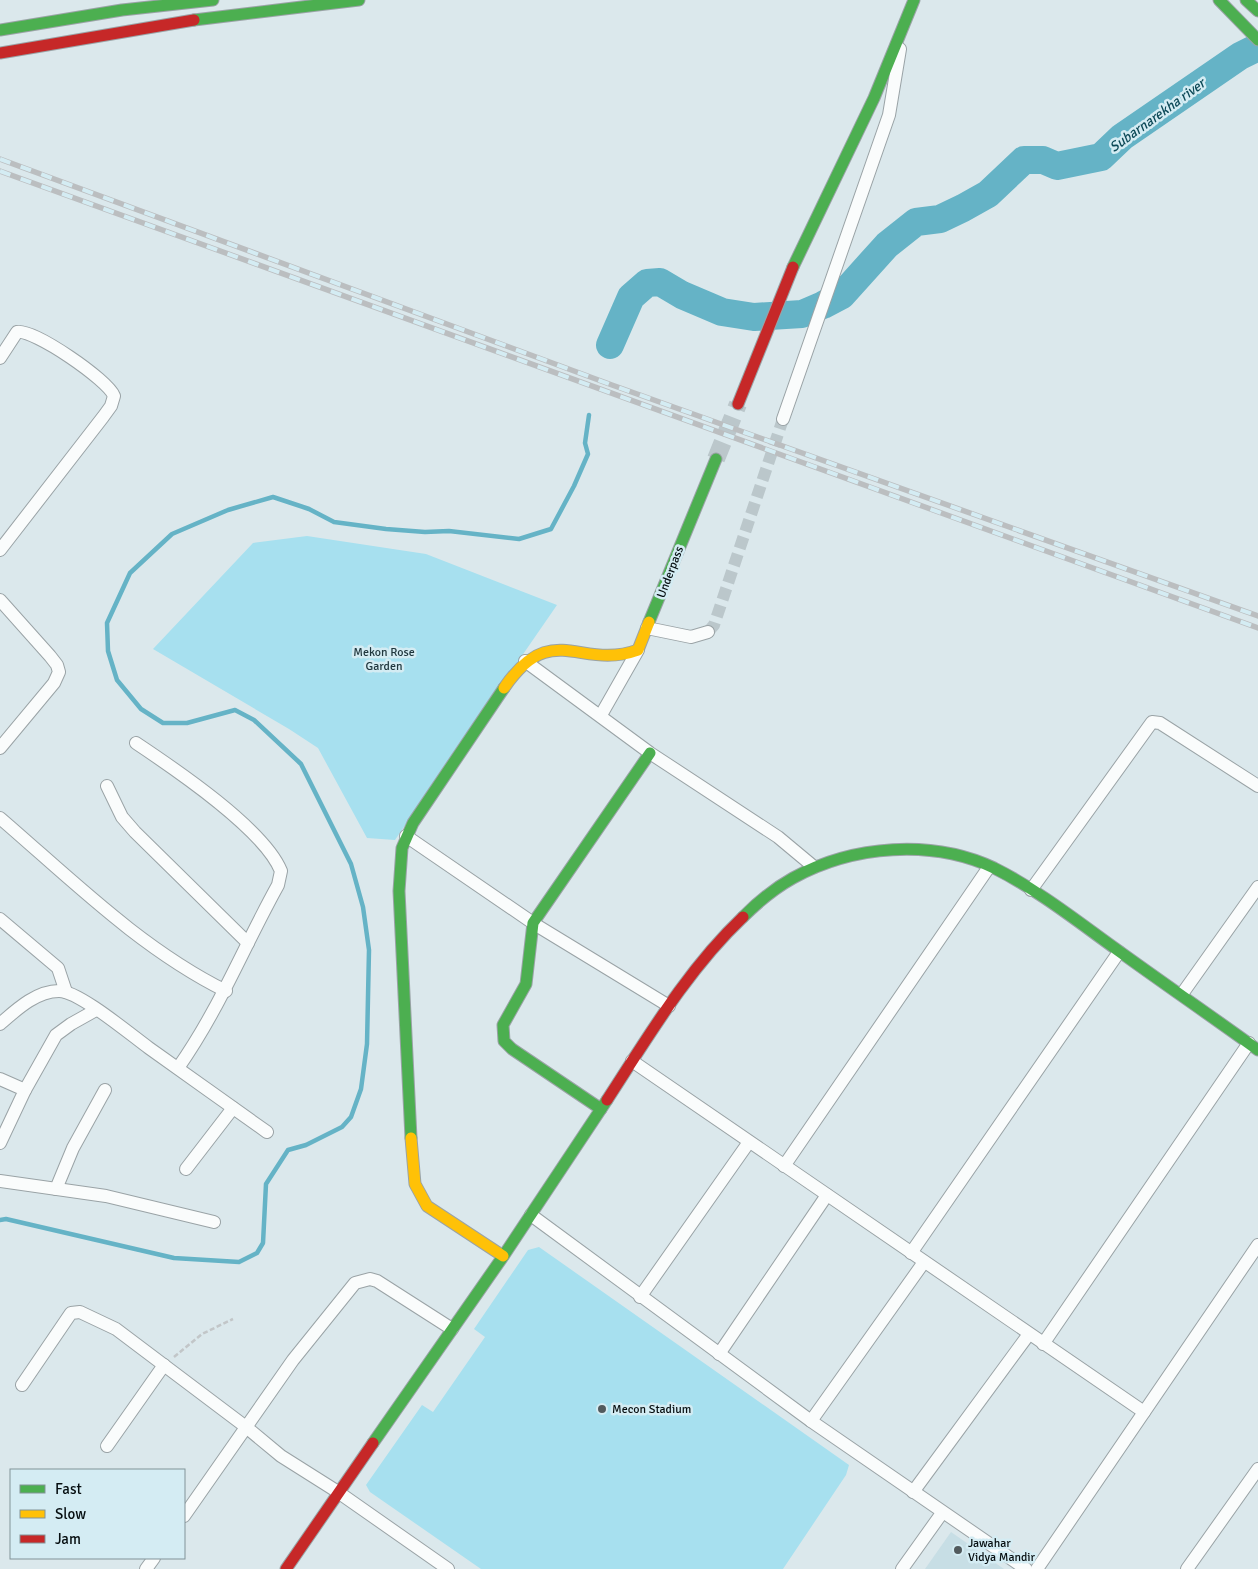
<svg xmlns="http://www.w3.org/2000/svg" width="1258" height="1569" font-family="Signika,sans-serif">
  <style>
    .built { fill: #c7dee5 }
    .green { fill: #a7e0ef }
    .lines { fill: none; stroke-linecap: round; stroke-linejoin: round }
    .stream { stroke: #65b3c6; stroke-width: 4.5 }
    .river { stroke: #65b3c6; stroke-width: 28 }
    .street-tunnel { stroke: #bbc7cb; stroke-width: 12; stroke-dasharray: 12 6; stroke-linecap: butt }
    .secondary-tunnel { stroke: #bbc7cb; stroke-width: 18; stroke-dasharray: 18 9; stroke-linecap: butt }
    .street-casing { stroke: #9aa3a6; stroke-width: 14 }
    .fast-casing { stroke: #9aa3a6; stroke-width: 13 }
    .slow-casing { stroke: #9aa3a6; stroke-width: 13 }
    .jam-casing { stroke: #9aa3a6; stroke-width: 13 }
    .path { stroke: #c2c6c8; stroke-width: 2.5; stroke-dasharray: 5 2.5; stroke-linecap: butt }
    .street { stroke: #fafcfc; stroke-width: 12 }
    .fast { stroke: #4caf50; stroke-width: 11 }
    .slow { stroke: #ffc107; stroke-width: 11 }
    .jam { stroke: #c62828; stroke-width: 11 }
    .rail-casing { stroke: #bbbec0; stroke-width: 5.5 }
    .rail { stroke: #d4ecf3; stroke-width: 4; stroke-dasharray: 11; stroke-linecap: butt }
    .poi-dot { fill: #515a5d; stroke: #d4ecf3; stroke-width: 2 }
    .labels { text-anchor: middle; stroke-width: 5; stroke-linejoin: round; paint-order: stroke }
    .street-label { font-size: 12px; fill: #060e10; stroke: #d4ecf3 }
    .park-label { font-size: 12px; fill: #20373e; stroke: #d4ecf3 }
    .poi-label { font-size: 12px; fill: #060e10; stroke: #d4ecf3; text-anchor: start }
    .water-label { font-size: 14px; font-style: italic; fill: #0c4957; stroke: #d4ecf3 }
  </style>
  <rect width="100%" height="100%" fill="#dbe8ec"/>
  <polygon class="built" points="951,1532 1004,1569 925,1569"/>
  <g class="green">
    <polygon points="307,536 426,554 557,605 395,840 367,838 318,748 289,729 153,649 253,543"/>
    <polygon points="539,1247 849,1465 846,1475 783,1569 481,1569 370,1492 366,1485 422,1405 433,1412 485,1337 474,1329 528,1250"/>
  </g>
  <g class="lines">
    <polyline class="stream" points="0,1220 6,1219 174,1258 239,1262 257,1253 263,1243 266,1184 288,1150 306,1145 342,1127 351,1117 361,1089 367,1044 369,950 363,907 351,864 301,764 254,720 235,710 187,723 163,723 141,709 117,680 108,651 107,623 130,573 172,534 228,510 273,497 309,509 334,522 386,529 425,532 449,531 519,539 551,529 574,486 588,454 585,443 589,415"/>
    <polyline class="river" points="610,345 631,297 647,283 660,282 682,295 722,312 754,317 802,314 823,305 842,295 887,245 916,222 940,219 963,208 988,194 1024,160 1043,160 1057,166 1101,157 1122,137 1240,56 1258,47"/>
    <polyline class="street-tunnel" points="708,632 714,625 783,419"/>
    <polyline class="secondary-tunnel" points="716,459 738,404"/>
    <defs>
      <g id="street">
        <path d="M0,358L17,332C34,329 108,380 114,396L111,406L103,417L0,550"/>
        <polyline points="783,419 889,115 900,49"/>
        <polyline points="0,600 50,656 57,665 59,672 54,683 0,748"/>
        <polyline points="647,628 691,637 708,632"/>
        <polyline points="525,661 650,753 778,837 814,867"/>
        <polyline points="601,715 638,650"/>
        <path d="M136,743C175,769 264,829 281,871L278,885C243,948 220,1008 178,1068"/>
        <polyline points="107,786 122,817 135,832 248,943"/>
        <path d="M0,818C71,879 141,949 226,991"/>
        <polyline points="406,836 536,925 669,1006"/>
        <polyline points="1031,890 1152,722 1160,723 1258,786"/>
        <polyline points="0,919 58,968 66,992"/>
        <polyline points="1182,994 1258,887"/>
        <path d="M0,1024C16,1010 36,991 59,991C79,991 131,1035 149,1048C188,1076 228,1104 267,1132"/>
        <polyline points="632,1061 1144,1412"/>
        <polyline points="0,1079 25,1090 0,1143"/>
        <polyline points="25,1090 56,1035 71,1024 96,1010"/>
        <polyline points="784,1166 989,867"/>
        <polyline points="186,1169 233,1108"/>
        <polyline points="0,1181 106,1196 214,1222"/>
        <polyline points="56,1189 73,1148 105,1090"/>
        <polyline points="531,1215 811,1421 1026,1569"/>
        <polyline points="911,1253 1119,952"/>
        <polyline points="640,1297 749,1142"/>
        <polyline points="1043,1344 1249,1043"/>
        <polyline points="719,1354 827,1195"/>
        <polyline points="22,1385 71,1313 80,1312 116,1329 246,1427 281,1456 338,1492 448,1569"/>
        <polyline points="811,1421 924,1262"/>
        <polyline points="107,1446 164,1365"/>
        <polyline points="913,1492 1029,1334"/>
        <polyline points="184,1516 293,1360 355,1283 370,1279 377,1281 452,1329"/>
        <polyline points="146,1569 154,1558"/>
        <polyline points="902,1569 942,1513"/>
        <polyline points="1037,1569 1258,1245"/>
        <polyline points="1187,1569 1258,1469"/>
      </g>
      <g id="fast">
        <polyline points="1219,0 1258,40"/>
        <polyline points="1246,0 1258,11"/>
        <polyline points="194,20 359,0"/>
        <polyline points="0,30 122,10 213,0"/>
        <polyline points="793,267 874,98 914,0"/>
        <polyline points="649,622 716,459"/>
        <path d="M743,917C758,902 775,888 793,878C853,845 932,839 994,868C1038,890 1077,921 1116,949C1163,983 1211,1016 1258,1050"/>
        <polyline points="601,1109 512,1049 504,1041 503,1025 526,984 533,923 650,753"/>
        <polyline points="411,1138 399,891 402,848 413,823 504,688"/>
        <polyline points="373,1443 502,1258 607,1100"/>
      </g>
      <g id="slow">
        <path d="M504,688C552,618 580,671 638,650L649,622"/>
        <polyline points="411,1138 415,1184 427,1206 503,1256"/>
      </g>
      <g id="jam">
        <polyline points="0,53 194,20"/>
        <polyline points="738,404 793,267"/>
        <path d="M607,1100C648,1037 688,969 743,917"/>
        <polyline points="286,1569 373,1443"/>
      </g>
    </defs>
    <use href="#street" class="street-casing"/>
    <use href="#fast" class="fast-casing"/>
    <use href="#slow" class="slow-casing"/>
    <use href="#jam" class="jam-casing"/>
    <polyline class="path" points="174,1357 202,1334 233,1319"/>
    <use href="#street" class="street"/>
    <use href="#fast" class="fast"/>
    <use href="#slow" class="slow"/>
    <use href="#jam" class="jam"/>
    <defs>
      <g id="rail">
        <polyline points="0,159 612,385 1258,616"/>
        <polyline points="0,171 1258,628"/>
      </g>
    </defs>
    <use href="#rail" class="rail-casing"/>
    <use href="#rail" class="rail"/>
  </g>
  <g class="poi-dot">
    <circle cx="602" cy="1409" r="5"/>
    <circle cx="958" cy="1550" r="5"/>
  </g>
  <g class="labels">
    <g class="street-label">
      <text transform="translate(670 572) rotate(-69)" y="4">Underpass</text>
    </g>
    <g class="park-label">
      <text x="384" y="656">Mekon Rose<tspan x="384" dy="14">Garden</tspan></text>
    </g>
    <g class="poi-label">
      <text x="612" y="1413">Mecon Stadium</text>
      <text x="968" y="1547">Jawahar<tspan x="968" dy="14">Vidya Mandir</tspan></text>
    </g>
    <g class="water-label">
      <text transform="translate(1157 115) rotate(-36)" y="5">Subarnarekha river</text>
    </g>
  </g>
  <rect x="10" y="1469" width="175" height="90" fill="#d4ecf3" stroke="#829398"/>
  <rect x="20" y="1485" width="25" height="8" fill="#4caf50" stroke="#829398"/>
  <text x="55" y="1494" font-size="15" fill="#060e10">Fast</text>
  <rect x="20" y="1510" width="25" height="8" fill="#ffc107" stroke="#829398"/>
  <text x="55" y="1519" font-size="15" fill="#060e10">Slow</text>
  <rect x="20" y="1535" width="25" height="8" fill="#c62828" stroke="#829398"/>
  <text x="55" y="1544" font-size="15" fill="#060e10">Jam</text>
</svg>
